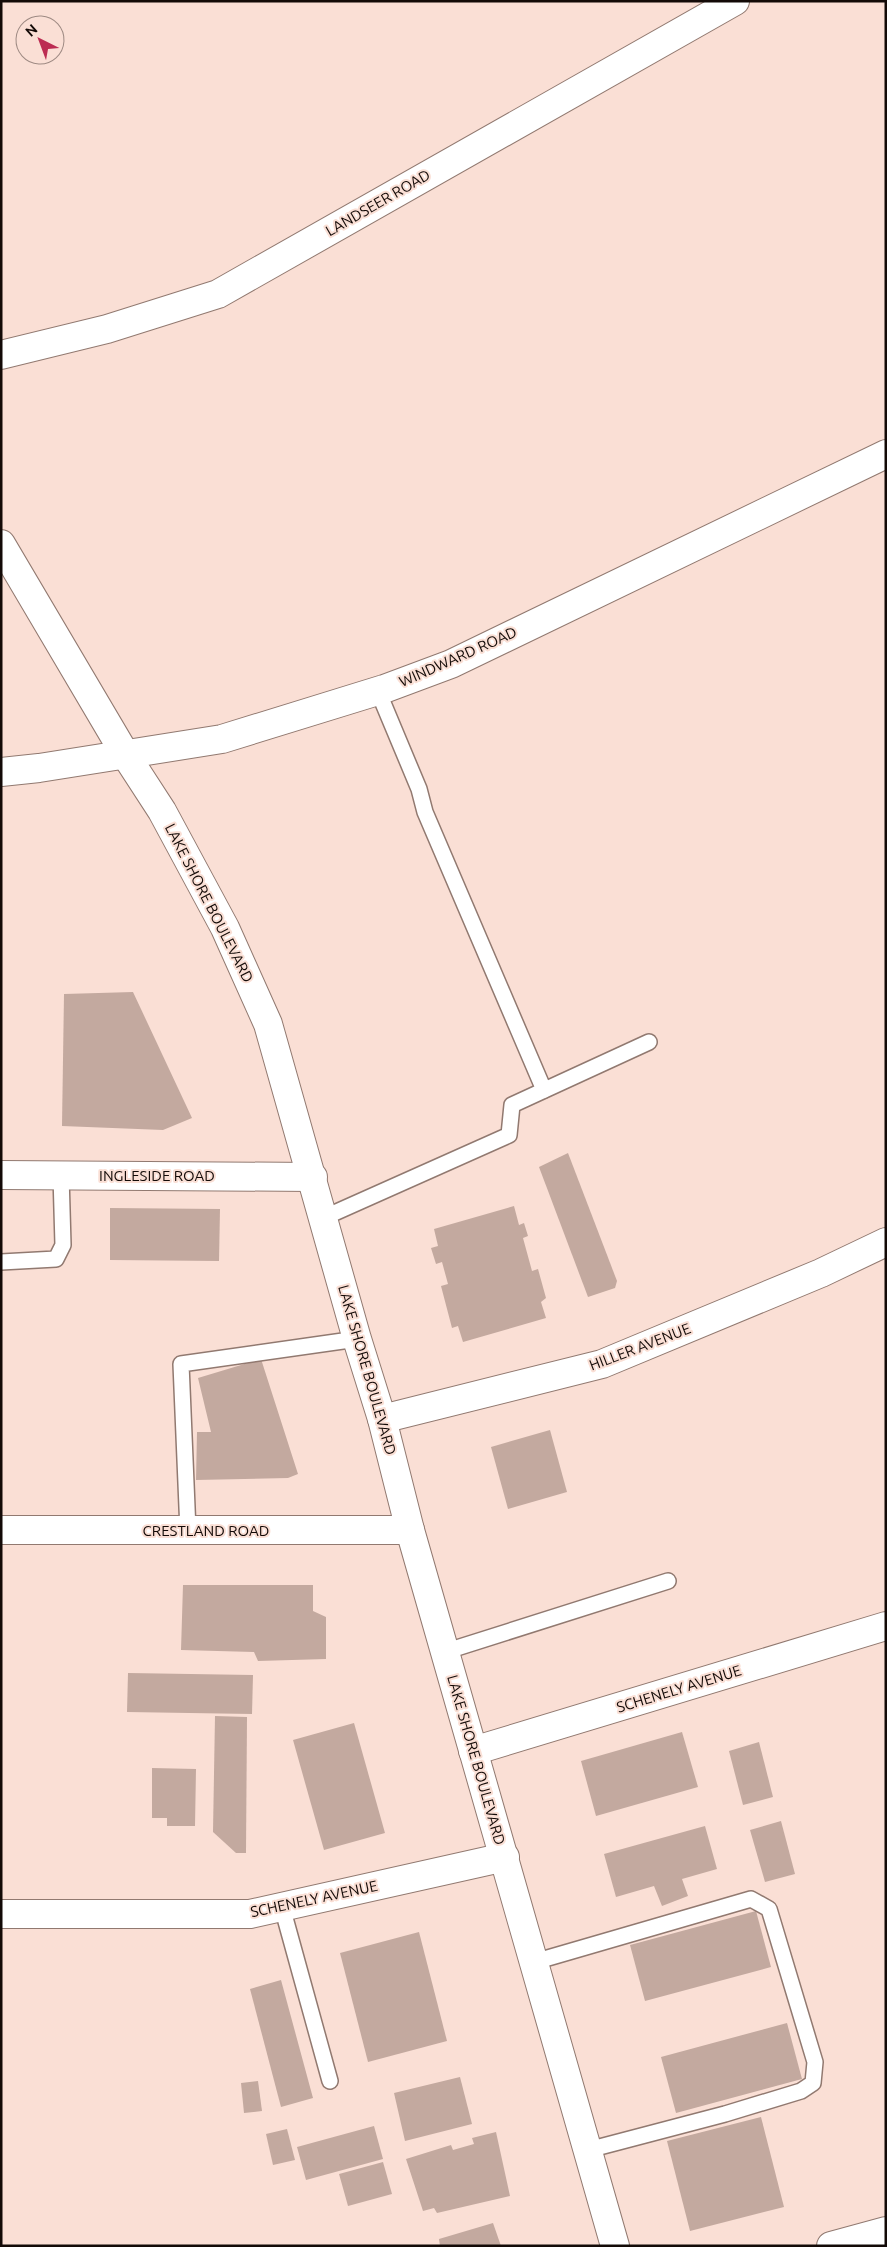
<svg xmlns="http://www.w3.org/2000/svg" width="887" height="2247" font-family="Ubuntu,sans-serif">
  <style>
    .building { fill: #c3a99f }
    .lines { fill: none; stroke-linecap: round; stroke-linejoin: round }
    .lane-casing { stroke: #917970; stroke-width: 18 }
    .street-casing { stroke: #917970; stroke-width: 30 }
    .primary-casing { stroke: #917970; stroke-width: 30 }
    .lane { stroke: #fff; stroke-width: 15 }
    .street { stroke: #fff; stroke-width: 28 }
    .primary { stroke: #fff; stroke-width: 28 }
    .labels { text-anchor: middle; stroke-width: 4; stroke-linejoin: round; paint-order: stroke }
    .street-label { font-size: 15px; fill: #130a07; stroke: #fadfd5 }
  </style>
  <rect width="100%" height="100%" fill="#fadfd5"/>
  <g class="building">
    <polygon points="133,992 192,1118 163,1130 62,1126 64,994"/>
    <polygon points="568,1153 617,1281 615,1288 588,1297 539,1167"/>
    <polygon points="514,1206 519,1225 524,1223 528,1236 523,1238 532,1271 538,1269 546,1298 541,1302 546,1318 463,1342 458,1326 452,1328 441,1286 448,1284 442,1262 436,1264 431,1248 438,1246 434,1229"/>
    <polygon points="110,1208 220,1209 219,1261 110,1260"/>
    <polygon points="261,1359 298,1474 288,1478 196,1480 197,1432 211,1432 198,1378"/>
    <polygon points="550,1430 567,1492 508,1509 491,1447"/>
    <polygon points="183,1585 313,1585 313,1611 326,1617 326,1659 258,1661 254,1652 181,1650"/>
    <polygon points="128,1673 253,1675 252,1714 127,1712"/>
    <polygon points="215,1716 247,1717 246,1853 236,1853 213,1832"/>
    <polygon points="354,1723 385,1833 324,1850 293,1740"/>
    <polygon points="682,1732 698,1787 596,1816 581,1761"/>
    <polygon points="759,1742 773,1797 743,1805 729,1751"/>
    <polygon points="152,1768 196,1769 195,1826 167,1826 167,1818 152,1818"/>
    <polygon points="781,1821 795,1874 765,1882 750,1830"/>
    <polygon points="705,1826 717,1869 682,1879 688,1896 662,1906 654,1886 616,1897 604,1854"/>
    <polygon points="756,1911 771,1967 645,2001 630,1945"/>
    <polygon points="419,1932 447,2041 368,2062 340,1953"/>
    <polygon points="281,1980 313,2098 281,2107 250,1989"/>
    <polygon points="787,2023 802,2079 676,2113 661,2057"/>
    <polygon points="460,2077 472,2124 405,2141 394,2093"/>
    <polygon points="258,2081 262,2111 244,2113 241,2083"/>
    <polygon points="761,2117 784,2207 690,2231 667,2141"/>
    <polygon points="374,2126 383,2159 306,2180 297,2147"/>
    <polygon points="287,2129 295,2160 273,2165 266,2134"/>
    <polygon points="496,2132 510,2196 437,2213 434,2208 423,2211 406,2159 451,2145 453,2150 474,2144 472,2138"/>
    <polygon points="383,2162 392,2194 348,2206 339,2174"/>
    <polygon points="493,2223 501,2246 440,2246 439,2239"/>
  </g>
  <g class="lines">
    <defs>
      <g id="lane">
        <polyline points="378,691 419,789 425,812 544,1090"/>
        <polyline points="323,1218 509,1135 512,1105 649,1042"/>
        <polyline points="1,1262 56,1259 63,1245 61,1175"/>
        <polyline points="188,1531 181,1364 357,1339"/>
        <polyline points="444,1652 668,1581"/>
        <polyline points="282,1907 330,2081"/>
        <polyline points="534,1962 751,1899 769,1909 815,2062 813,2083 801,2091 725,2114 588,2150"/>
      </g>
      <g id="street">
        <polyline points="1,355 107,329 218,294 735,1"/>
        <polyline points="1,772 39,768 222,739 384,689 451,664 886,454"/>
        <polyline points="1,1175 313,1177"/>
        <polyline points="382,1419 602,1364 821,1273 886,1242"/>
        <polyline points="1,1530 410,1530"/>
        <polyline points="473,1751 886,1626"/>
        <polyline points="1,1914 250,1914 505,1857"/>
        <polyline points="831,2246 886,2231"/>
      </g>
      <polyline id="primary" points="1,544 125,754 162,811 225,928 268,1024 357,1339 382,1419 410,1530 615,2246"/>
    </defs>
    <use href="#lane" class="lane-casing"/>
    <use href="#street" class="street-casing"/>
    <use href="#primary" class="primary-casing"/>
    <use href="#lane" class="lane"/>
    <use href="#street" class="street"/>
    <use href="#primary" class="primary"/>
  </g>
  <g class="labels">
    <g class="street-label">
      <text transform="translate(378 203) rotate(-30)" y="5">LANDSEER ROAD</text>
      <text transform="translate(458 657) rotate(-24)" y="5">WINDWARD ROAD</text>
      <text transform="translate(209 903) rotate(63)" y="5">LAKE SHORE BOULEVARD</text>
      <text x="157" y="1181">INGLESIDE ROAD</text>
      <text transform="translate(640 1347) rotate(-21)" y="5">HILLER AVENUE</text>
      <text transform="translate(367 1370) rotate(74)" y="5">LAKE SHORE BOULEVARD</text>
      <text x="206" y="1536">CRESTLAND ROAD</text>
      <text transform="translate(679 1689) rotate(-17)" y="5">SCHENELY AVENUE</text>
      <text transform="translate(476 1760) rotate(74)" y="5">LAKE SHORE BOULEVARD</text>
      <text transform="translate(314 1899) rotate(-12)" y="5">SCHENELY AVENUE</text>
    </g>
  </g>
  <rect width="887" height="2247" fill="none" stroke="#130a07" stroke-width="5"/>
  <g transform="translate(40 40) rotate(318)"><circle r="24" fill="#fadfd5" stroke="#9e8a83"/>
  <path d="M0-4L9 19L0 12L-9 19Z" fill="#bc2c52"/>
  <text y="-8" font-size="14" font-weight="bold" text-anchor="middle" fill="#130a07">N</text>
  </g>
</svg>
